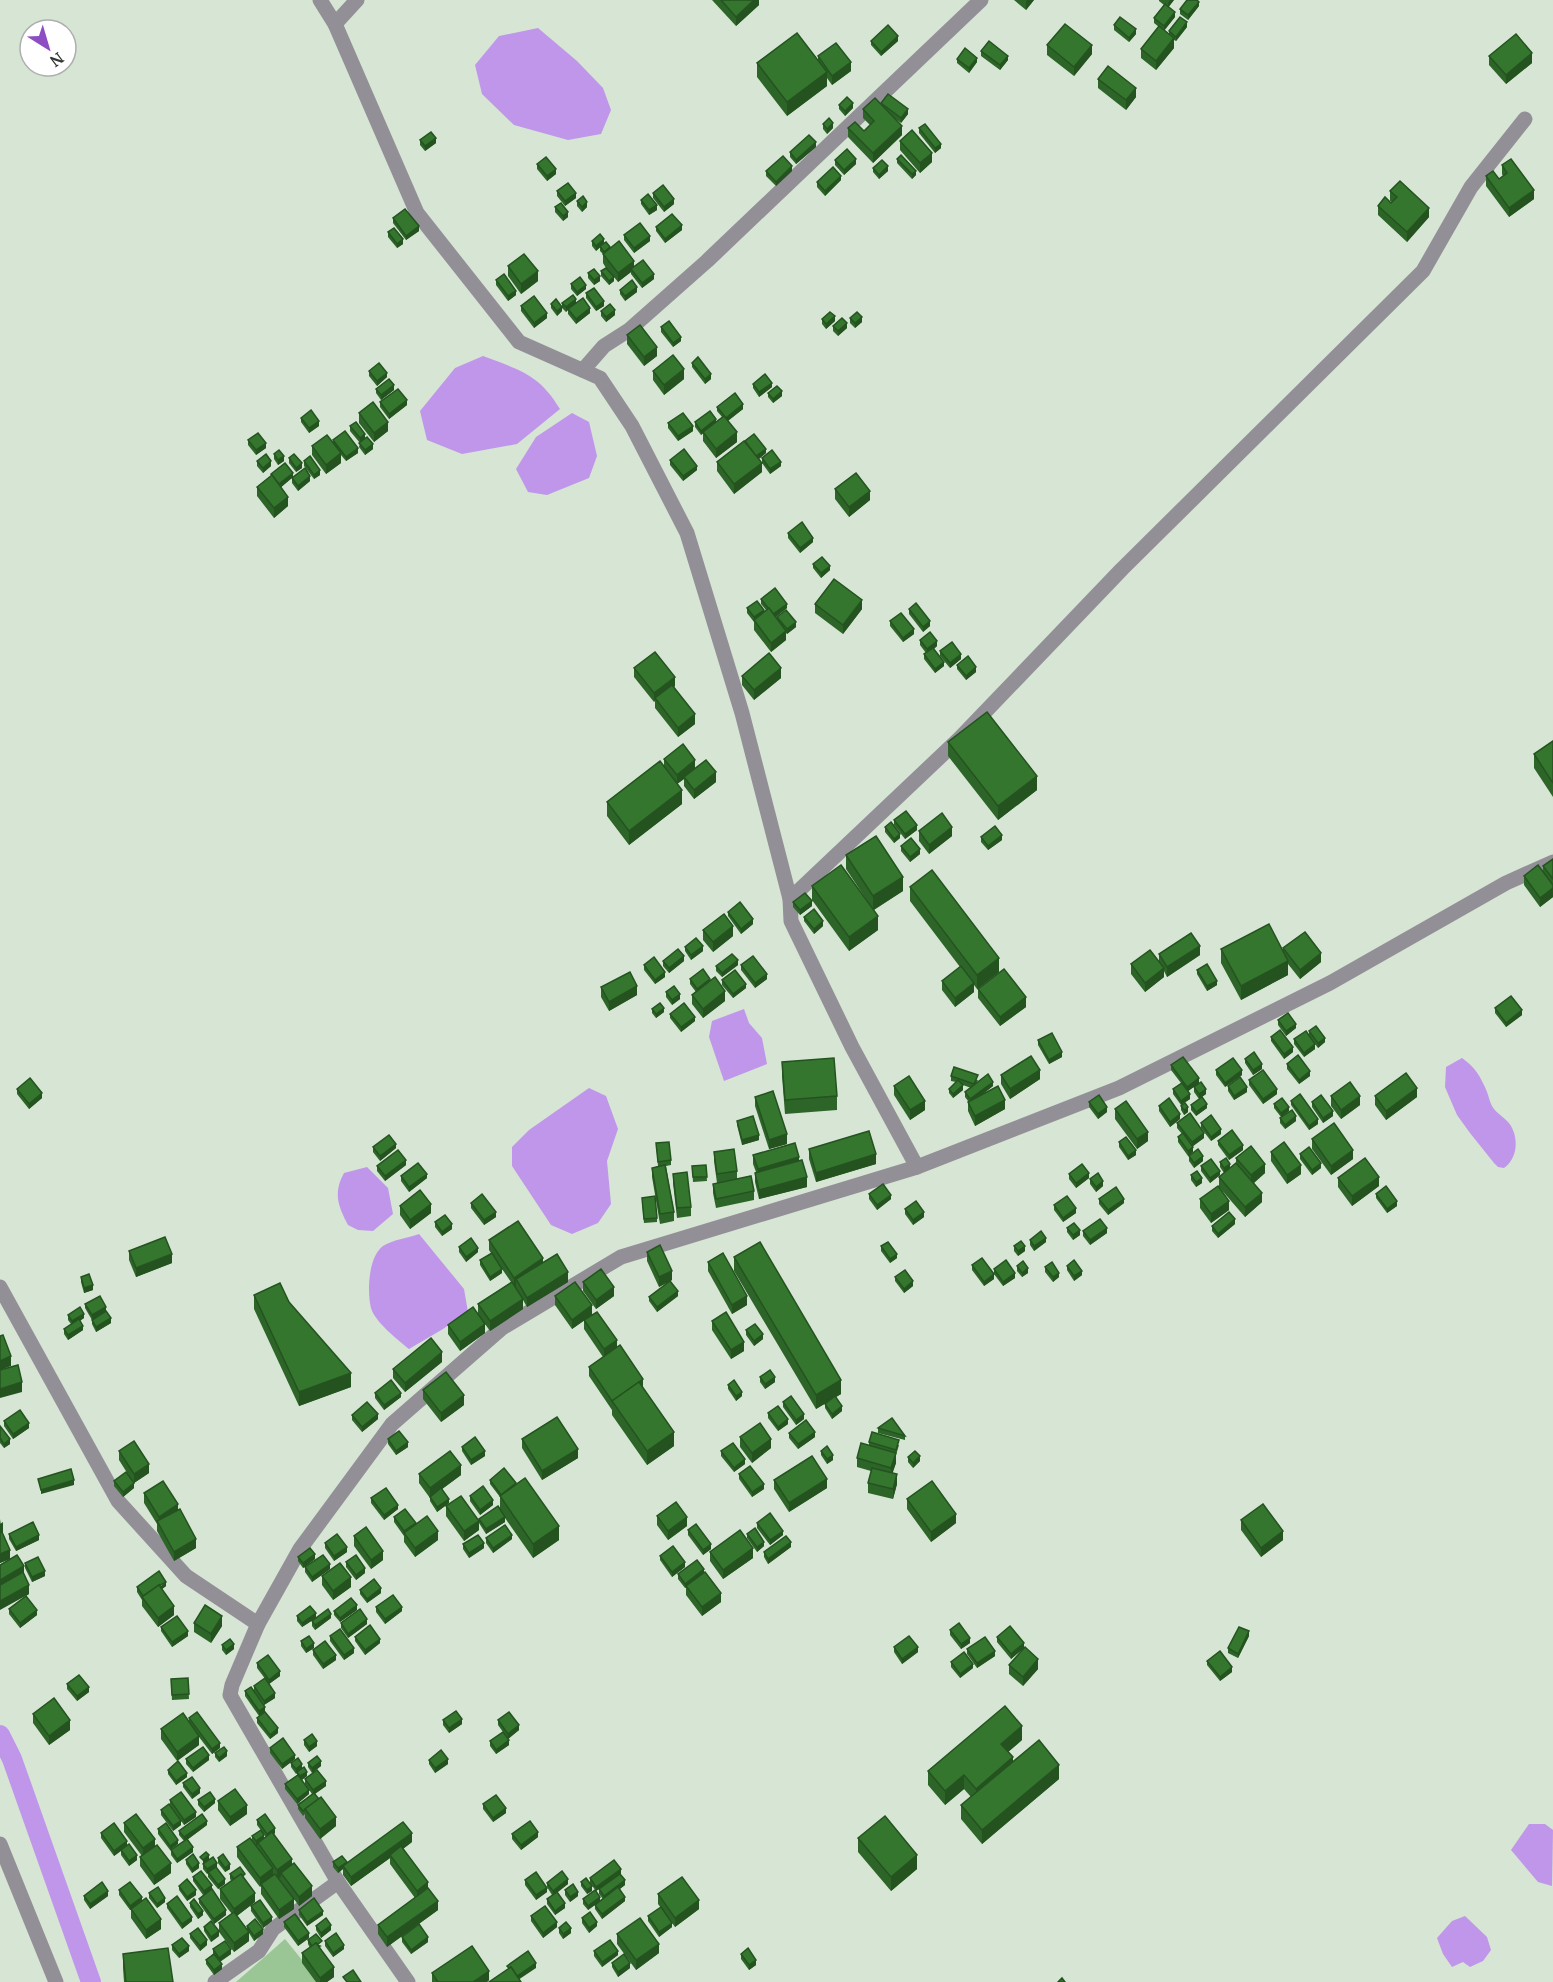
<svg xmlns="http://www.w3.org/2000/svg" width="1553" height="1982" font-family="'PT Serif',serif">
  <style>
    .green { fill: #9ac594 }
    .water { fill: #c096ea }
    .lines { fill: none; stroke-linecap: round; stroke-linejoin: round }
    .canal { stroke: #c096ea; stroke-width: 20 }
    .minor { stroke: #938f97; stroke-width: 15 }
    .wall { fill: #2d6528 }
    .shaded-wall { fill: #245320 }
    .building { fill: #34762e; stroke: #245320; stroke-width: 1.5 }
  </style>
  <rect width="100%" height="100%" fill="#d6e5d4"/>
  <polygon class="green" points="285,1939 320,1982 236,1982"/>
  <g class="water">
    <polygon points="538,28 577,61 603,88 611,110 601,134 568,140 514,125 482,94 475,65 499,36"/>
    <path d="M483,356C520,370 539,374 560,409L517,444L462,454L427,440L420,411L455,368Z"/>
    <polygon points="572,413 589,422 597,456 589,478 547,495 528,492 516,469 536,437"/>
    <polygon points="744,1009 749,1023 762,1038 767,1064 724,1081 709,1037 712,1021"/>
    <path d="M1462,1058C1475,1067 1481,1077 1487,1092C1489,1097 1490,1104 1494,1109C1499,1115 1507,1119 1511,1126C1519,1140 1517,1159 1504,1168L1498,1167L1494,1163L1470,1133L1457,1115L1445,1087L1446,1067Z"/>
    <polygon points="589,1088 606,1096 618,1129 607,1161 611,1204 598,1223 572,1234 551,1225 512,1166 512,1147 529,1130"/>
    <path d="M367,1167L388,1188L393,1214L373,1231L358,1230L348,1225C338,1206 333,1193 344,1173Z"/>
    <path d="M419,1234L464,1289L468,1312L443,1329L409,1349C398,1340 375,1322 371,1308C367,1292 368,1257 383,1246C392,1240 408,1238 419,1234Z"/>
    <polygon points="1529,1824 1545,1824 1553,1830 1552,1886 1538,1882 1511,1850"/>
    <polygon points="1465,1916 1487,1937 1491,1950 1483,1961 1470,1967 1463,1962 1452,1967 1443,1954 1437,1938 1452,1921"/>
  </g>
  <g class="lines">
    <polyline class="canal" points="0,1735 12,1759 91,1982"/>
    <g class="minor">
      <polyline points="320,0 335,24 417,213 519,342 600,378 632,426 687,533 742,713 790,899 791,921 852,1047 917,1167"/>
      <polyline points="335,24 357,0"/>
      <polyline points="583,370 604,346 629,330 707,261 981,0"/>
      <polyline points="790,899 960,738 1122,569 1423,271 1471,187 1525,119"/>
      <polyline points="0,1287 118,1501 186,1576 258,1624"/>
      <polyline points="0,1844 56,1982"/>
      <polyline points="215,1982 259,1951 273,1929 338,1882"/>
      <polyline points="408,1982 338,1882 230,1695 232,1685 258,1624 300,1549 392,1424 502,1328 621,1257 917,1167 1119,1088 1330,983 1506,883 1553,862"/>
    </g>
  </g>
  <g class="wall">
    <polygon points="712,0 759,0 759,5 736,26"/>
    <polygon points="1014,0 1034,0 1026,10"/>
    <polygon points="1159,0 1174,0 1168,7 1175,17 1164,30 1169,34 1169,31 1187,27 1176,41 1174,40 1174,48 1156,70 1141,58 1141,49 1159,27 1154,23 1154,18 1164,5 1159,1"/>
    <polygon points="1199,6 1188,20 1180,14 1180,9"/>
    <polygon points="1114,25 1136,34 1129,42 1114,30"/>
    <polygon points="871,41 898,41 881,56 871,45"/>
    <polygon points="1047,45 1092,54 1074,76 1047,55"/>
    <polygon points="981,51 1008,60 1000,70 981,56"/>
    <polygon points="818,56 851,71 832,85 827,78 827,86 787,116 757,77 757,63 818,60"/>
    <polygon points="1489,56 1532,63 1506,84 1489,65"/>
    <polygon points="957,59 977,62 969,73 957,63"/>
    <polygon points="1098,79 1136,97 1126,110 1098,88"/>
    <polygon points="881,104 908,114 901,123 894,118 902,135 873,163 848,137 848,128 864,131 870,125 863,118 863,109"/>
    <polygon points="839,105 853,108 845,116 839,109"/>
    <polygon points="823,124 833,128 827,134 823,129"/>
    <polygon points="919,128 941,148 935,153 919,133"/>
    <polygon points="420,140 436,143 425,151 420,145"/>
    <polygon points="900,141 932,162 920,173 900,150"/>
    <polygon points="816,147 796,164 790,157 790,152"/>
    <polygon points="897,159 916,175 912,179 897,163"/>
    <polygon points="835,160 856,164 844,175 835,165"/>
    <polygon points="537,164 556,174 547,181 537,169"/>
    <polygon points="1502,165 1534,199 1509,217 1486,186 1486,176 1499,179 1503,176 1502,174"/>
    <polygon points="873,168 888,171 879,179 873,172"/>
    <polygon points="766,171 792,171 776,186 766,176"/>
    <polygon points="841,180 825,196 817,187 817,182"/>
    <polygon points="557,191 576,198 565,206 557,196"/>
    <polygon points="1390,191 1429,217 1407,242 1378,215 1378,206 1392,202 1390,201"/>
    <polygon points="653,193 674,204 664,212 653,198"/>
    <polygon points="641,200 657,210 649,215 641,204"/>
    <polygon points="577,201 587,207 582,212 577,206"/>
    <polygon points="555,207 568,217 563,221 555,212"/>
    <polygon points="393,218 419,231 406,240 393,223"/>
    <polygon points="656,227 682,230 665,243 656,231"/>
    <polygon points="388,232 403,244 397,248 388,237"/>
    <polygon points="624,235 650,241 634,253 624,240"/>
    <polygon points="592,241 604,243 634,267 654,279 642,288 631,274 631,272 618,282 614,277 614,281 609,285 601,276 601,271 606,268 603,263 603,254 600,251 600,247 596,251 592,246"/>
    <polygon points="508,266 538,281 521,294 508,276"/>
    <polygon points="588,273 600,281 594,285 588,278"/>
    <polygon points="496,280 516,295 508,301 496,285"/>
    <polygon points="571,284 586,289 577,296 571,289"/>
    <polygon points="620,290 637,292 625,301 620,294"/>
    <polygon points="586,293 604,306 596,311 586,298"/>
    <polygon points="562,303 576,303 590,313 576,324 568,314 568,309 566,312 562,308"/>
    <polygon points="551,304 562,311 557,316 551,308"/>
    <polygon points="521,306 547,318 534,328 521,311"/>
    <polygon points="601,311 615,315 606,322 601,316"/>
    <polygon points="850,318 862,322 855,328 850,323"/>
    <polygon points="822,319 835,321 826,329 822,324"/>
    <polygon points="833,326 847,328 838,336 833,331"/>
    <polygon points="661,327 681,341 673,347 661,332"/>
    <polygon points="627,335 657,356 644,366 627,344"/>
    <polygon points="692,363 711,379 705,384 692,367"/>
    <polygon points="369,371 387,377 377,386 369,376"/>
    <polygon points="653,371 684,379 664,395 653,380"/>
    <polygon points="753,384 772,387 759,397 753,388"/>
    <polygon points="376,389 394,390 381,400 376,393"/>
    <polygon points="768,393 782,396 773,403 768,397"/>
    <polygon points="380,402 407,405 389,419 380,407"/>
    <polygon points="717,407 743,409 728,421 737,442 716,458 703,441 703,433 701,435 695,427 695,422 716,422 722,417 717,411"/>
    <polygon points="359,413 388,431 374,442 359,423"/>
    <polygon points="301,418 319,426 309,433 301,422"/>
    <polygon points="668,423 693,431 678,441 668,428"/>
    <polygon points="350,426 365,438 373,449 365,455 359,447 360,443 350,431"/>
    <polygon points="248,440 266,448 256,455 248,445"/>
    <polygon points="333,440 358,453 346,461 341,455 341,463 326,474 312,455 312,446 333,443"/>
    <polygon points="766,453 759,459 762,463 762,458 781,466 770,474 762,463 762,472 734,494 717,471 717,462"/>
    <polygon points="274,454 284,461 278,465 274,459"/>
    <polygon points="289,458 302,468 296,472 289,463"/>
    <polygon points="670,460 697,470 683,481 670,465"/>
    <polygon points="257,461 271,466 263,473 257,466"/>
    <polygon points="304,461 320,475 314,479 304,466"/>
    <polygon points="271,474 293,477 281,487 288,506 274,518 257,496 257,487 271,476"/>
    <polygon points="292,478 310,481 298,491 292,483"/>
    <polygon points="835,489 870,500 849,517 835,499"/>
    <polygon points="788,533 813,542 800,553 788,538"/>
    <polygon points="813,564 830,570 821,578 813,568"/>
    <polygon points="761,599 787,608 776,617 777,619 777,617 796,627 787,634 786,633 786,640 771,652 754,630 754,622 747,613 747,608 764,612 766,610 761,604"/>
    <polygon points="815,604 862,609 843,634 815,613"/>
    <polygon points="909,609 930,626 923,632 909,614"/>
    <polygon points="890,621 914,634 903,642 890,626"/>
    <polygon points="920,640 937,646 934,649 944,666 935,673 924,659 924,654 926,653 920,645"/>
    <polygon points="940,651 961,659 950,668 940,656"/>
    <polygon points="957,665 976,672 966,680 957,669"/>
    <polygon points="634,668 675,686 674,687 695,724 678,737 655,708 655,701 654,702 634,677"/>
    <polygon points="742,676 781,678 754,700 742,685"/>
    <polygon points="1553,741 1553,797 1534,768 1534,754"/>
    <polygon points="948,742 1037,790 998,820 948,756"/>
    <polygon points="664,759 695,768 716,782 694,799 684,786 684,779 677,784 682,804 629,845 607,816 607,802 664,767"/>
    <polygon points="894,820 917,830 905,839 894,825"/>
    <polygon points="885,827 900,838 894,843 885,832"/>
    <polygon points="919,831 952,836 929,854 919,841"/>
    <polygon points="981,837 1002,840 988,850 981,842"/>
    <polygon points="901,846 920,854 910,862 901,851"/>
    <polygon points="846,855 903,891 874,910 878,930 849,951 812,900 812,886 868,902 846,869"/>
    <polygon points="1553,859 1553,897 1540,907 1524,885 1524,876 1543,872 1543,866"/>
    <polygon points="910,887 999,972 977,989 974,985 974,992 955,1007 942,990 942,981 960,967 910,901"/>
    <polygon points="793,902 812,906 800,915 793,907"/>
    <polygon points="728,912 753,924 741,934 728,916"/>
    <polygon points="804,917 823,926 814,934 804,921"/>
    <polygon points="703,930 733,936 713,952 703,940"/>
    <polygon points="685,947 703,951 691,960 685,951"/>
    <polygon points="1283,948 1321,962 1300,979 1288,964 1288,975 1241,1000 1221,963 1221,949 1283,951"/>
    <polygon points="1159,954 1200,955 1167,977 1164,971 1164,977 1145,992 1131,974 1131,964 1159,961"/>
    <polygon points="663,961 684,961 669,973 663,966"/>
    <polygon points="644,965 665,977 655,984 644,970"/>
    <polygon points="738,965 722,977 716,971 716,966"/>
    <polygon points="741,965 767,979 755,988 741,970"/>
    <polygon points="1197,970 1217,985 1207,991 1197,974"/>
    <polygon points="690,979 710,981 725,1001 703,1018 692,1004 692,995 696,992 690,984"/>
    <polygon points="722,980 746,988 733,998 722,985"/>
    <polygon points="601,987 637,995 609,1011 601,997"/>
    <polygon points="978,989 1026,1007 1000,1026 978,998"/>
    <polygon points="666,992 680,999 672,1005 666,997"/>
    <polygon points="1495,1008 1522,1015 1506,1027 1495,1013"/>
    <polygon points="652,1009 664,1012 656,1018 652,1013"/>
    <polygon points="670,1014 695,1021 681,1032 670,1018"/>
    <polygon points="1278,1020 1296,1028 1286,1036 1278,1025"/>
    <polygon points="1309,1031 1325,1042 1318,1048 1309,1036"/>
    <polygon points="1271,1037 1293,1052 1284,1059 1271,1041"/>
    <polygon points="1294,1039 1315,1049 1304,1057 1294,1044"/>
    <polygon points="1038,1040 1062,1057 1049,1064 1038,1045"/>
    <polygon points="1245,1059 1262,1069 1253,1075 1245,1063"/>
    <polygon points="782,1062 837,1096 837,1110 785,1114 782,1076"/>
    <polygon points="1287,1064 1310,1076 1299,1084 1287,1069"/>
    <polygon points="1171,1065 1199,1083 1188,1091 1190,1099 1181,1105 1173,1094 1173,1089 1181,1083 1171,1070"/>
    <polygon points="1216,1070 1242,1075 1225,1087 1216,1075"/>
    <polygon points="1001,1075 1040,1079 1010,1099 1001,1084"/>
    <polygon points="951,1076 978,1080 976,1084 993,1086 984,1093 1005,1109 975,1126 968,1111 968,1101 965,1097 965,1092 971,1088 963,1085 963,1090 953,1098 949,1093 949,1089 956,1082 951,1081"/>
    <polygon points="1249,1080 1277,1094 1263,1104 1249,1085"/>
    <polygon points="894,1086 925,1110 910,1120 894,1095"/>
    <polygon points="1228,1086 1247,1092 1234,1100 1228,1091"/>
    <polygon points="1194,1087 1206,1094 1199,1099 1194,1092"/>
    <polygon points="17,1089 42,1098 29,1109 17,1094"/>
    <polygon points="1331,1096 1360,1105 1341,1119 1331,1106"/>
    <polygon points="1375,1096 1417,1097 1386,1120 1375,1105"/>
    <polygon points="755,1097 787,1144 769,1149 755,1106"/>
    <polygon points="1291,1101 1318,1124 1309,1130 1291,1105"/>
    <polygon points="1089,1102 1107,1112 1098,1119 1089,1107"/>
    <polygon points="1312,1102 1333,1116 1323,1123 1312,1107"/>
    <polygon points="1274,1104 1289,1111 1281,1117 1274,1108"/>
    <polygon points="1191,1105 1207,1108 1196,1116 1191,1110"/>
    <polygon points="1159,1106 1180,1119 1170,1127 1159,1111"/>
    <polygon points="1181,1106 1188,1112 1184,1115 1181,1110"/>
    <polygon points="1115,1109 1148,1141 1137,1149 1115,1119"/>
    <polygon points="1280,1118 1296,1121 1285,1129 1280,1123"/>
    <polygon points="737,1121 759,1140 742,1145 737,1125"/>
    <polygon points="1177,1123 1204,1138 1192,1146 1193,1152 1188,1156 1178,1142 1178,1137 1182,1134 1177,1128"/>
    <polygon points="1201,1123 1221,1134 1211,1141 1201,1128"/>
    <polygon points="1312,1139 1353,1159 1331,1175 1312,1149"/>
    <polygon points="1218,1141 1243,1150 1229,1160 1218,1145"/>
    <polygon points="1119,1142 1136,1155 1128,1160 1119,1147"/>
    <polygon points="656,1143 671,1160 671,1165 666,1166 674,1212 674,1221 660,1224 652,1177 652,1168 658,1166"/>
    <polygon points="373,1147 396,1148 380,1161 373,1152"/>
    <polygon points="809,1149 876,1164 816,1182 809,1159"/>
    <polygon points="714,1152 737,1171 737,1179 754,1191 754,1200 716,1208 713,1193 713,1184 717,1183 714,1161"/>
    <polygon points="1271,1152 1301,1174 1287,1184 1271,1161"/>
    <polygon points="1300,1154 1321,1168 1312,1175 1300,1159"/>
    <polygon points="753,1155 799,1161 807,1187 759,1199 755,1182 755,1173 756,1172 753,1164"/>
    <polygon points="1189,1156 1203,1161 1194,1168 1189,1161"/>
    <polygon points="1236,1158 1265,1173 1254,1183 1262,1202 1245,1217 1219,1187 1219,1177 1224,1173 1220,1167 1220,1162 1230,1168 1236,1163"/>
    <polygon points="406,1165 385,1181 377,1171 377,1166"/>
    <polygon points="706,1165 707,1181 693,1182 692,1166"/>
    <polygon points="1201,1166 1220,1175 1210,1183 1201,1171"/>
    <polygon points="673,1174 691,1207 691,1216 677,1218 673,1183"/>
    <polygon points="1069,1174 1089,1178 1076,1188 1069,1179"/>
    <polygon points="1191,1175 1202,1183 1196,1187 1191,1180"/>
    <polygon points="401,1176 427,1178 409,1192 401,1181"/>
    <polygon points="1338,1178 1379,1186 1352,1206 1338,1187"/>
    <polygon points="1090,1179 1103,1186 1096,1192 1090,1184"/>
    <polygon points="869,1194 891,1199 877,1210 869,1199"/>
    <polygon points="1376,1194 1397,1206 1387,1213 1376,1198"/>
    <polygon points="1099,1199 1124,1203 1108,1215 1099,1204"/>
    <polygon points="1200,1199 1229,1210 1211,1223 1200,1208"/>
    <polygon points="642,1202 657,1218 657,1222 644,1223"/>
    <polygon points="471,1203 496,1217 484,1225 471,1208"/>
    <polygon points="1054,1205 1076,1213 1063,1222 1054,1210"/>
    <polygon points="400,1206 431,1213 410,1229 400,1215"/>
    <polygon points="905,1209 924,1217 913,1225 905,1214"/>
    <polygon points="435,1222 452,1229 442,1236 435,1227"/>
    <polygon points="1235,1224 1218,1238 1212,1231 1212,1226"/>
    <polygon points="1067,1228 1080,1235 1073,1240 1067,1232"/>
    <polygon points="1083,1231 1107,1233 1090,1245 1083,1236"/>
    <polygon points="489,1240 543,1263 568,1282 527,1307 523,1300 523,1309 490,1331 485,1324 485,1333 460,1351 448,1334 448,1325 478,1313 478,1304 511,1282 502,1269 502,1273 490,1281 480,1265 480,1260 491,1253 489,1250"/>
    <polygon points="1030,1240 1046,1242 1034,1251 1030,1245"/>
    <polygon points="881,1246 897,1258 890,1263 881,1251"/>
    <polygon points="1014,1246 1025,1251 1018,1256 1014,1251"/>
    <polygon points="459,1247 478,1252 466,1262 459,1252"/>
    <polygon points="129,1251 172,1263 136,1277 129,1260"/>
    <polygon points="647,1252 672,1280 670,1281 678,1296 657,1312 649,1301 649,1297 668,1282 659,1287 647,1261"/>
    <polygon points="734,1257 841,1394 836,1397 842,1411 832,1419 825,1408 825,1404 826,1403 816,1409 734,1271"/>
    <polygon points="708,1262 747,1305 732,1314 708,1271"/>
    <polygon points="972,1265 994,1273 994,1269 1015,1278 1003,1286 994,1274 994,1279 984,1286 972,1270"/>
    <polygon points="1017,1266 1028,1273 1022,1277 1017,1271"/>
    <polygon points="1067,1266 1082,1275 1074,1281 1067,1270"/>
    <polygon points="1045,1267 1059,1277 1053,1282 1045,1272"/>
    <polygon points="81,1277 93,1290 84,1293 81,1282"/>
    <polygon points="895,1277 913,1286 904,1293 895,1281"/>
    <polygon points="583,1282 614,1296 596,1309 583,1291"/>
    <polygon points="254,1295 351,1387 299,1406 254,1309"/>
    <polygon points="555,1296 592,1315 572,1329 555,1305"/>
    <polygon points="85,1304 106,1311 111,1323 96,1332 92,1324 92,1320 85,1308"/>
    <polygon points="68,1315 84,1318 80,1321 83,1330 68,1340 64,1334 64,1329 71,1324 68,1320"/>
    <polygon points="584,1320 617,1348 643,1388 674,1446 647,1465 612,1415 612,1410 589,1376 589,1367 603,1357 584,1329"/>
    <polygon points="712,1321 744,1351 731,1359 712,1330"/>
    <polygon points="746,1330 763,1339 754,1346 746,1335"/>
    <polygon points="442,1362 405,1392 393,1378 393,1369"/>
    <polygon points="760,1377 775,1382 765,1389 760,1382"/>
    <polygon points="728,1385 742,1396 736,1401 728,1389"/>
    <polygon points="423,1390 464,1405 441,1422 423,1399"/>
    <polygon points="375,1393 401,1397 384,1410 375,1398"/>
    <polygon points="783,1402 804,1419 796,1425 783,1407"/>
    <polygon points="768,1413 788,1424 778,1431 768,1418"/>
    <polygon points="352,1415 378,1419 362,1432 352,1420"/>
    <polygon points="4,1421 29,1428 13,1439 4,1426"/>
    <polygon points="0,1426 10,1444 4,1448 0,1443"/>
    <polygon points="878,1428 905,1436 905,1440 878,1433"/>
    <polygon points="789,1433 815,1437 798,1449 789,1438"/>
    <polygon points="740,1437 771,1448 752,1463 740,1447"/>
    <polygon points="388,1439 408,1447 396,1455 388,1444"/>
    <polygon points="522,1439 578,1458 542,1480 522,1448"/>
    <polygon points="869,1442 899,1445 896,1455 896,1463 892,1473 897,1484 893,1499 868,1493 868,1483 871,1471 857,1467 857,1458 869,1445"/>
    <polygon points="462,1447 485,1456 471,1465 462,1451"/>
    <polygon points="119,1451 149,1473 134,1483 134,1488 123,1497 114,1486 114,1481 131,1479 119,1460"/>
    <polygon points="721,1451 745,1464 734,1472 721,1456"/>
    <polygon points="821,1451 833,1460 827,1464 821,1455"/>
    <polygon points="908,1457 920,1461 913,1468 908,1462"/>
    <polygon points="419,1474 461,1475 442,1489 449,1503 437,1512 430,1501 430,1498 419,1483"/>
    <polygon points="739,1474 764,1489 752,1497 739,1479"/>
    <polygon points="490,1480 516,1485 559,1540 533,1558 505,1518 505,1522 486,1534 479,1523 479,1519 500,1509 500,1497 490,1484"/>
    <polygon points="774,1480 827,1488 789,1512 774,1489"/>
    <polygon points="144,1493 178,1510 196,1548 174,1561 157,1531 157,1524 144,1503"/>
    <polygon points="470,1496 493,1505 480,1515 470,1501"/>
    <polygon points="371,1498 398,1509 384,1520 371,1503"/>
    <polygon points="907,1499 956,1523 931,1542 907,1509"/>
    <polygon points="446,1506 479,1530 464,1541 446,1516"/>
    <polygon points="657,1516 687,1526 668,1540 657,1525"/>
    <polygon points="394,1517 416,1523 438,1540 415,1557 404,1542 404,1536 394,1522"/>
    <polygon points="0,1519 2,1532 10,1559 24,1575 29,1594 26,1596 37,1615 20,1628 9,1614 9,1609 26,1596 9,1559 0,1563"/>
    <polygon points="1241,1520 1283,1540 1261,1557 1241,1530"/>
    <polygon points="757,1523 783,1535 770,1545 757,1528"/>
    <polygon points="688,1530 711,1549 703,1555 688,1535"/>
    <polygon points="9,1534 39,1540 16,1551 9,1539"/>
    <polygon points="747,1534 764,1546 757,1552 747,1538"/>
    <polygon points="354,1536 383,1560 371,1569 354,1546"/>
    <polygon points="486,1538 512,1539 493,1553 486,1543"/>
    <polygon points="325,1543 347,1552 334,1561 325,1548"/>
    <polygon points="463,1544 484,1548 469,1558 463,1549"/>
    <polygon points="791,1547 768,1564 764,1557 764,1552"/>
    <polygon points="710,1552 753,1558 723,1579 710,1561"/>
    <polygon points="660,1556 685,1567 672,1577 660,1560"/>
    <polygon points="298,1557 315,1559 303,1568 298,1561"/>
    <polygon points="346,1562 365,1573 356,1580 346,1567"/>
    <polygon points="25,1563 45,1576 32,1582 25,1568"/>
    <polygon points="305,1567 330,1569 312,1582 305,1572"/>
    <polygon points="704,1573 721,1602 702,1616 686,1595 686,1587 685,1588 678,1579 678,1574"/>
    <polygon points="322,1576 351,1587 333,1600 322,1585"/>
    <polygon points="166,1586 162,1589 174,1615 158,1627 142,1606 142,1600 137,1592 137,1587"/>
    <polygon points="360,1590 381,1593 367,1603 360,1594"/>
    <polygon points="376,1607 402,1611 385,1624 376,1612"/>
    <polygon points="357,1610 340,1622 334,1615 334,1611"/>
    <polygon points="297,1616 316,1618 302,1627 297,1621"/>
    <polygon points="331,1618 315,1630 312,1626 312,1621"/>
    <polygon points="194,1623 222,1626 211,1643 194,1632"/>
    <polygon points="341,1623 367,1624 348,1638 341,1628"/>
    <polygon points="161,1627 188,1636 172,1647 161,1631"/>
    <polygon points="950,1630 970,1643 961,1649 950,1635"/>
    <polygon points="330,1636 354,1653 344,1660 330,1641"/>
    <polygon points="1249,1636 1238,1658 1228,1653 1228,1648"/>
    <polygon points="355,1637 380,1643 365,1655 355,1641"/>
    <polygon points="997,1637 1024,1648 1011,1659 997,1642"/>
    <polygon points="301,1641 314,1648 306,1653 301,1646"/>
    <polygon points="222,1645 234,1649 226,1655 222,1650"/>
    <polygon points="894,1647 918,1652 902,1664 894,1652"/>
    <polygon points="967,1649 995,1656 977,1668 967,1654"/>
    <polygon points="313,1650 336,1660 323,1669 313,1655"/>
    <polygon points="1207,1661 1232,1672 1220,1681 1207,1665"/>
    <polygon points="951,1662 973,1668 960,1678 951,1667"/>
    <polygon points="257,1663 280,1676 269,1684 257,1668"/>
    <polygon points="1009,1665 1038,1669 1023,1686 1009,1674"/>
    <polygon points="188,1678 189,1699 172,1700 171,1679"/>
    <polygon points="67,1684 89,1692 77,1701 67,1689"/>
    <polygon points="254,1686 275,1698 264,1705 254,1691"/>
    <polygon points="245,1691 265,1707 259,1716 245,1696"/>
    <polygon points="33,1714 70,1730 49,1745 33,1723"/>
    <polygon points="189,1718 220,1748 212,1754 199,1737 199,1745 177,1761 161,1739 161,1729 189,1721"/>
    <polygon points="257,1718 278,1733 270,1739 257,1723"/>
    <polygon points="443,1720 462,1724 449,1733 443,1725"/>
    <polygon points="498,1720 519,1730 508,1739 509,1745 496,1754 490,1746 490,1741 503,1732 498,1725"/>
    <polygon points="304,1740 317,1746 309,1752 304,1745"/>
    <polygon points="1022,1740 1008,1752 1013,1762 1059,1779 982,1844 961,1819 961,1805 971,1797 964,1789 945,1805 928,1785 928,1771"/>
    <polygon points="270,1748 295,1759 282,1769 270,1753"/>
    <polygon points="215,1753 227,1756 219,1762 215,1757"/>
    <polygon points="186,1759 209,1760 193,1772 186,1764"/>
    <polygon points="429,1760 448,1764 435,1773 429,1764"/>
    <polygon points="291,1763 302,1768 307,1776 302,1780 309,1794 297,1804 285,1789 285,1784 297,1775 297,1772 296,1774 291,1767"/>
    <polygon points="308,1763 321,1766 312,1773 308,1767"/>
    <polygon points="168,1770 187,1777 176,1785 168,1774"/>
    <polygon points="305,1779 326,1786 315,1794 336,1826 320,1839 305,1818 305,1814 303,1816 298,1809 298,1805 312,1794 305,1784"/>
    <polygon points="183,1783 200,1793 192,1799 183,1787"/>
    <polygon points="170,1800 196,1817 184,1825 170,1805"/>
    <polygon points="198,1800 215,1803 204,1812 198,1805"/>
    <polygon points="218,1801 247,1814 230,1826 218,1810"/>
    <polygon points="483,1804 506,1813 493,1822 483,1809"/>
    <polygon points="161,1810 181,1825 173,1831 161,1815"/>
    <polygon points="257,1820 275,1833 274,1834 312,1896 299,1906 294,1899 294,1909 279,1919 261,1894 261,1886 260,1887 237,1857 237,1847 252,1840 252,1836 264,1838 266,1837 257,1825"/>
    <polygon points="124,1823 155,1846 171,1873 154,1885 140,1866 140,1857 142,1856 124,1832"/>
    <polygon points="207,1825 187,1840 193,1852 177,1863 171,1855 171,1850 184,1841 179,1835 179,1831"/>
    <polygon points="158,1829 178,1844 170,1850 158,1834"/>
    <polygon points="101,1833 127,1845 137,1860 129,1866 121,1855 121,1851 114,1856 101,1838"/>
    <polygon points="512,1834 538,1837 521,1850 512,1839"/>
    <polygon points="858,1838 917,1869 891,1891 858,1852"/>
    <polygon points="412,1842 403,1849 428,1888 438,1910 387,1947 378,1934 378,1925 415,1898 390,1864 390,1858 351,1886 343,1875 343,1869 338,1873 333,1867 333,1862 347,1863"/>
    <polygon points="218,1858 230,1869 225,1872 218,1863"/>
    <polygon points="186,1860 199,1868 192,1873 186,1864"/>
    <polygon points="203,1864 216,1868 225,1884 218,1889 208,1877 208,1873 207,1874 203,1869"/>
    <polygon points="230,1874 245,1879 255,1902 237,1916 247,1929 247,1926 263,1934 254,1941 249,1933 249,1941 234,1952 219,1932 219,1923 232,1914 220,1899 220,1889 232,1881 230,1879"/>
    <polygon points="621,1874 602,1887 625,1885 620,1889 625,1901 602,1919 595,1909 595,1905 588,1910 583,1904 583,1899 600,1901 603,1899 599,1894 599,1889 596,1891 590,1883 590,1878"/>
    <polygon points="193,1877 212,1890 226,1915 214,1924 199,1903 199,1899 203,1895 193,1881"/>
    <polygon points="525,1880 547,1892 536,1900 525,1885"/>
    <polygon points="581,1882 592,1891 587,1894 581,1886"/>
    <polygon points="547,1883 568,1884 557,1892 565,1908 555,1915 547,1904 547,1899 552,1895 547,1887"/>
    <polygon points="179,1886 196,1895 187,1901 179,1890"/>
    <polygon points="119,1890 142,1901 161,1929 146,1939 131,1918 131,1910 130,1910 119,1895"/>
    <polygon points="565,1890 578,1896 570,1902 565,1895"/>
    <polygon points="149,1893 165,1902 157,1908 149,1898"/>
    <polygon points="658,1894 699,1909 675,1927 658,1904"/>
    <polygon points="84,1896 108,1896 90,1909 84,1900"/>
    <polygon points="190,1903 203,1915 198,1919 190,1907"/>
    <polygon points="167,1904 192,1921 182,1929 167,1908"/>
    <polygon points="251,1906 272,1921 263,1928 251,1911"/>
    <polygon points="299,1910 323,1915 307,1926 299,1915"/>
    <polygon points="531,1916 557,1927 543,1938 531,1921"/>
    <polygon points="648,1916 672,1927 659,1937 648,1921"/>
    <polygon points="582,1918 597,1926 589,1933 582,1923"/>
    <polygon points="284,1922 309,1938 298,1946 284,1927"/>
    <polygon points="316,1926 331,1930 321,1938 316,1930"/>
    <polygon points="204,1927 219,1936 211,1942 204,1931"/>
    <polygon points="559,1928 571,1933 563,1939 559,1933"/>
    <polygon points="190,1934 207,1945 200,1951 190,1938"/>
    <polygon points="617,1934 659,1953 636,1970 617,1944"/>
    <polygon points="402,1937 428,1942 411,1954 402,1942"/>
    <polygon points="308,1940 322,1946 320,1947 334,1977 327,1982 316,1982 302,1963 302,1953 310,1948 308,1944"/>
    <polygon points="325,1941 344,1949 333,1957 325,1946"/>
    <polygon points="172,1945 189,1951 179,1958 172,1950"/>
    <polygon points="213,1949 231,1954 220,1962 222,1969 214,1975 206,1964 206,1960 213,1954"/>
    <polygon points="594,1951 618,1955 602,1967 594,1956"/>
    <polygon points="123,1954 173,1982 124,1982 123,1968"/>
    <polygon points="741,1954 756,1965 749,1970 741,1959"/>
    <polygon points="612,1963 630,1968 618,1977 612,1967"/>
    <polygon points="432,1973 489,1980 487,1982 432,1982"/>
  </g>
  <g class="shaded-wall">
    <polygon points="754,0 759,0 759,5 736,26 736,17"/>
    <polygon points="1027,0 1034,0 1026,10 1026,1"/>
    <polygon points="1170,0 1174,0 1168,8 1168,3"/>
    <polygon points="1199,2 1199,6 1188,20 1188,15"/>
    <polygon points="1175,12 1175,17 1164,31 1164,26"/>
    <polygon points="1187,22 1187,27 1176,41 1176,37"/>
    <polygon points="1136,29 1136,34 1129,42 1129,38"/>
    <polygon points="898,36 898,41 881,56 881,52"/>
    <polygon points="1174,38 1174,48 1156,70 1156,61"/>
    <polygon points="1092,45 1092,54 1074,76 1074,67"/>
    <polygon points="1532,53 1532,63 1506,84 1506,75"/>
    <polygon points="1008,56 1008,60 1000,70 1000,65"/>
    <polygon points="977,58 977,62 969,73 969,68"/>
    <polygon points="851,62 851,71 832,85 832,76"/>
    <polygon points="827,72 827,86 787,116 787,102"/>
    <polygon points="1136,88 1136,97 1126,110 1126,100"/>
    <polygon points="853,103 853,108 845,116 845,111"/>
    <polygon points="908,109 908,114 901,123 901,118"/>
    <polygon points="833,123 833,128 827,134 827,129"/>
    <polygon points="902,126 902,135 873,163 873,153"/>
    <polygon points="436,138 436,143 425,151 425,146"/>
    <polygon points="816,142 816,147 796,164 796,160"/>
    <polygon points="941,144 941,148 935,153 935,148"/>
    <polygon points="932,153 932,162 920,173 920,163"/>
    <polygon points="856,159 856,164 844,175 844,170"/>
    <polygon points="792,166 792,171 776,186 776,182"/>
    <polygon points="888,166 888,171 879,179 879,175"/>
    <polygon points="556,169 556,174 547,181 547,176"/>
    <polygon points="916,171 916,175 912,179 912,174"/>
    <polygon points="841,176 841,180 825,196 825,191"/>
    <polygon points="1534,190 1534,199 1509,217 1509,208"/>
    <polygon points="576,193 576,198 565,206 565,201"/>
    <polygon points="674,199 674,204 664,212 664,207"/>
    <polygon points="587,202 587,207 582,212 582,207"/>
    <polygon points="657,205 657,210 649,215 649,210"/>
    <polygon points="1429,208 1429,217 1407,242 1407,232"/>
    <polygon points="568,212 568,217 563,221 563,216"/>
    <polygon points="682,225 682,230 665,243 665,239"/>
    <polygon points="419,226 419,231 406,240 406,236"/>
    <polygon points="650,236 650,241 634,253 634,248"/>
    <polygon points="403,239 403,244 397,248 397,244"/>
    <polygon points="604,239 604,244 596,251 596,246"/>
    <polygon points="634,261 634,270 631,269 631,272 618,282 618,273"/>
    <polygon points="538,271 538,281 521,294 521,284"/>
    <polygon points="654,274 654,279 642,288 642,283"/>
    <polygon points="600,276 600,281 594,285 594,280"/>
    <polygon points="614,277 614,281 609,285 609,281"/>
    <polygon points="586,285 586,289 577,296 577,292"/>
    <polygon points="637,287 637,292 625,301 625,296"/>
    <polygon points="516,291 516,295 508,301 508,296"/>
    <polygon points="576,299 576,303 566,312 566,307"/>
    <polygon points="604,301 604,306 596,311 596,307"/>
    <polygon points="562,307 562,311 557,316 557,311"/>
    <polygon points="590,308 590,313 576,324 576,319"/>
    <polygon points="615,310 615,315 606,322 606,317"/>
    <polygon points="547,313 547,318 534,328 534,323"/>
    <polygon points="835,316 835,321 826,329 826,324"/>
    <polygon points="862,317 862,322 855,328 855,323"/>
    <polygon points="847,323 847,328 838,336 838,331"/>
    <polygon points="681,337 681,341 673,347 673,343"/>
    <polygon points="657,347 657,356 644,366 644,357"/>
    <polygon points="684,369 684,379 664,395 664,385"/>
    <polygon points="387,373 387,377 377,386 377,381"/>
    <polygon points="711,374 711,379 705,384 705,379"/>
    <polygon points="772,383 772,387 759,397 759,392"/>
    <polygon points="394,385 394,390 381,400 381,395"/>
    <polygon points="782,391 782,396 773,403 773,399"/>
    <polygon points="407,400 407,405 389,419 389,414"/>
    <polygon points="743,404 743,409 726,422 726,418"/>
    <polygon points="716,419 716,423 701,435 701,431"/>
    <polygon points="319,421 319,426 309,433 309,428"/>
    <polygon points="388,422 388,431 374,442 374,433"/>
    <polygon points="693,426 693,431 678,441 678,436"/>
    <polygon points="737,432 737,442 716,458 716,449"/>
    <polygon points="365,434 365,439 360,443 360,438"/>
    <polygon points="266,443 266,448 256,455 256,450"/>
    <polygon points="373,444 373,449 365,455 365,450"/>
    <polygon points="358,448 358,453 346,461 346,457"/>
    <polygon points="766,449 766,453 756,461 756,456"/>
    <polygon points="341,453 341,463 326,474 326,465"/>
    <polygon points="284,456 284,461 278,465 278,460"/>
    <polygon points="271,461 271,466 263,473 263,468"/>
    <polygon points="781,462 781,466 770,474 770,469"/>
    <polygon points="302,463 302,468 296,472 296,468"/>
    <polygon points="762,463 762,472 734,494 734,484"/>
    <polygon points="697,466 697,470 683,481 683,476"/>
    <polygon points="320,470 320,475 314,479 314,475"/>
    <polygon points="293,473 293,477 279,489 279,484"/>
    <polygon points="310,476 310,481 298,491 298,486"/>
    <polygon points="870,491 870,500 849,517 849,507"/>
    <polygon points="288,497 288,506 274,518 274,508"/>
    <polygon points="813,538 813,542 800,553 800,548"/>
    <polygon points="830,566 830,570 821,578 821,573"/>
    <polygon points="862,600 862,609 843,634 843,625"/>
    <polygon points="787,604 787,608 773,619 773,614"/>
    <polygon points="764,610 764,614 754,620 754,622 754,617"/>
    <polygon points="930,621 930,626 923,632 923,627"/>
    <polygon points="796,622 796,627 787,634 787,629"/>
    <polygon points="914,629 914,634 903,642 903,638"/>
    <polygon points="786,631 786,640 771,652 771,643"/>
    <polygon points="937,641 937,646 927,654 927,649"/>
    <polygon points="961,654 961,659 950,668 950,663"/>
    <polygon points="944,662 944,666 935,673 935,669"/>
    <polygon points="976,667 976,672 966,680 966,676"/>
    <polygon points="781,668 781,678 754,700 754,690"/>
    <polygon points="675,677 675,686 656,700 655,698 654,702 654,693"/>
    <polygon points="695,714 695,724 678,737 678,728"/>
    <polygon points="695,760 695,770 684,777 684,779 677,784 677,775"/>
    <polygon points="716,772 716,782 694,799 694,790"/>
    <polygon points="1037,776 1037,790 998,820 998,806"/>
    <polygon points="682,790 682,804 629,845 629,831"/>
    <polygon points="917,825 917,830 905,839 905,834"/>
    <polygon points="952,827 952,836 929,854 929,845"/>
    <polygon points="900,834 900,838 894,843 894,839"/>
    <polygon points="1002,835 1002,840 988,850 988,846"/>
    <polygon points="920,849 920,854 910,862 910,857"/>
    <polygon points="903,877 903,891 873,910 873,896"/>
    <polygon points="1553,888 1553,897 1540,907 1540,898"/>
    <polygon points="812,901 812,906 800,915 800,910"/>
    <polygon points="878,916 878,930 849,951 849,937"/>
    <polygon points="753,919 753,924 741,934 741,929"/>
    <polygon points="823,921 823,926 814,934 814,929"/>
    <polygon points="733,926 733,936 713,952 713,942"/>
    <polygon points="703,946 703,951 691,960 691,955"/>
    <polygon points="1200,946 1200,955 1167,977 1167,967"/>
    <polygon points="1321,953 1321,962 1300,979 1300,970"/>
    <polygon points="684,956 684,961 669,973 669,968"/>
    <polygon points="999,958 999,972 977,989 977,975"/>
    <polygon points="738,960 738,965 722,977 722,973"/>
    <polygon points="1288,961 1288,975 1241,1000 1241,986"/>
    <polygon points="1164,968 1164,977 1145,992 1145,983"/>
    <polygon points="665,972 665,977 655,984 655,980"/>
    <polygon points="767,974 767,979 755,988 755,983"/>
    <polygon points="710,979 710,983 697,994 697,989"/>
    <polygon points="1217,981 1217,985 1207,991 1207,986"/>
    <polygon points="974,983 974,992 955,1007 955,998"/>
    <polygon points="746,984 746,988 733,998 733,994"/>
    <polygon points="637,986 637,995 609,1011 609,1002"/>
    <polygon points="725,991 725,1001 703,1018 703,1009"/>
    <polygon points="680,994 680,999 672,1005 672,1000"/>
    <polygon points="1026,997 1026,1007 1000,1026 1000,1017"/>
    <polygon points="664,1008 664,1012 656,1018 656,1014"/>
    <polygon points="1522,1010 1522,1015 1506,1027 1506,1023"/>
    <polygon points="695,1017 695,1021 681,1032 681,1027"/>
    <polygon points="1296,1024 1296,1028 1286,1036 1286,1031"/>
    <polygon points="1325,1038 1325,1042 1318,1048 1318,1043"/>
    <polygon points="1315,1044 1315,1049 1304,1057 1304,1053"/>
    <polygon points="1293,1047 1293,1052 1284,1059 1284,1054"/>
    <polygon points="1062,1052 1062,1057 1049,1064 1049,1060"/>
    <polygon points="1262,1064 1262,1069 1253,1075 1253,1070"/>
    <polygon points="1040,1070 1040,1079 1010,1099 1010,1089"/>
    <polygon points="1242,1070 1242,1075 1225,1087 1225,1083"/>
    <polygon points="1310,1071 1310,1076 1299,1084 1299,1080"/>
    <polygon points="1199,1078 1199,1083 1187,1092 1187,1087"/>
    <polygon points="993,1082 993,1086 970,1104 970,1099"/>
    <polygon points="963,1085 963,1090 953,1098 953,1094"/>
    <polygon points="1247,1087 1247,1092 1234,1100 1234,1096"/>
    <polygon points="1417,1088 1417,1097 1386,1120 1386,1111"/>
    <polygon points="1206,1089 1206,1094 1199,1099 1199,1094"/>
    <polygon points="1277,1089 1277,1094 1263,1104 1263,1099"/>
    <polygon points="42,1093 42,1098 29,1109 29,1104"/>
    <polygon points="1190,1094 1190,1099 1181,1105 1181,1101"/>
    <polygon points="1360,1096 1360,1105 1341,1119 1341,1110"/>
    <polygon points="1005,1100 1005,1109 975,1126 975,1116"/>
    <polygon points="925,1101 925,1110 910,1120 910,1110"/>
    <polygon points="1207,1104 1207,1108 1196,1116 1196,1112"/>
    <polygon points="1107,1107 1107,1112 1098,1119 1098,1114"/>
    <polygon points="1188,1107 1188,1112 1184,1115 1184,1110"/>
    <polygon points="1289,1107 1289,1111 1281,1117 1281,1113"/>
    <polygon points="1333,1111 1333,1116 1323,1123 1323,1118"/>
    <polygon points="1180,1114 1180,1119 1170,1127 1170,1122"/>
    <polygon points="1296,1116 1296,1121 1285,1129 1285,1125"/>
    <polygon points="1318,1119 1318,1124 1309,1130 1309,1126"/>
    <polygon points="1221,1129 1221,1134 1211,1141 1211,1137"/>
    <polygon points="1148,1132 1148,1141 1137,1149 1137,1139"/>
    <polygon points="1204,1133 1204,1138 1192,1147 1192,1142"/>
    <polygon points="787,1134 787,1144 769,1149 769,1140"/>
    <polygon points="759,1135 759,1140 742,1145 742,1140"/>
    <polygon points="396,1144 396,1148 380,1161 380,1156"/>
    <polygon points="1243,1145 1243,1150 1229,1160 1229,1155"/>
    <polygon points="1193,1147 1193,1152 1188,1156 1188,1151"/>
    <polygon points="1136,1150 1136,1155 1128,1160 1128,1156"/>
    <polygon points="1353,1150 1353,1159 1331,1175 1331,1166"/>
    <polygon points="876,1154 876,1164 816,1182 816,1173"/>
    <polygon points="1203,1156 1203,1161 1194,1168 1194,1163"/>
    <polygon points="799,1157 799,1166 758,1178 758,1169"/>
    <polygon points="406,1160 406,1165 385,1181 385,1176"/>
    <polygon points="1321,1163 1321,1168 1312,1175 1312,1170"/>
    <polygon points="1230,1164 1230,1169 1224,1173 1224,1168"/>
    <polygon points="1265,1164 1265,1173 1251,1185 1251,1175"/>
    <polygon points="1301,1165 1301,1174 1287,1184 1287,1175"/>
    <polygon points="1220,1171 1220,1175 1210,1183 1210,1178"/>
    <polygon points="1089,1173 1089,1178 1076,1188 1076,1183"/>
    <polygon points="427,1174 427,1178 409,1192 409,1187"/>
    <polygon points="807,1177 807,1187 759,1199 759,1190"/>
    <polygon points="1379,1177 1379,1186 1352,1206 1352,1196"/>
    <polygon points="1202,1178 1202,1183 1196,1187 1196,1182"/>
    <polygon points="1103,1181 1103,1186 1096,1192 1096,1187"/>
    <polygon points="1262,1193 1262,1202 1245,1217 1245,1207"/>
    <polygon points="891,1195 891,1199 877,1210 877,1205"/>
    <polygon points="1124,1199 1124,1203 1108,1215 1108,1210"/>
    <polygon points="1229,1201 1229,1210 1211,1223 1211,1214"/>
    <polygon points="1397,1201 1397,1206 1387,1213 1387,1209"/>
    <polygon points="431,1204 431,1213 410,1229 410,1220"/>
    <polygon points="1076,1208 1076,1213 1063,1222 1063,1218"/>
    <polygon points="496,1212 496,1217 484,1225 484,1220"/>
    <polygon points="924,1212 924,1217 913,1225 913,1220"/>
    <polygon points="1235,1219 1235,1224 1218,1238 1218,1234"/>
    <polygon points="452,1224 452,1229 442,1236 442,1232"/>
    <polygon points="1107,1228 1107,1233 1090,1245 1090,1240"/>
    <polygon points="1080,1230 1080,1235 1073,1240 1073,1235"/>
    <polygon points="1046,1238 1046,1242 1034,1251 1034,1246"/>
    <polygon points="1025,1246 1025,1251 1018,1256 1018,1251"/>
    <polygon points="478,1248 478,1252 466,1262 466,1257"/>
    <polygon points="172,1254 172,1263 136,1277 136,1268"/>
    <polygon points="897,1254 897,1258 890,1263 890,1259"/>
    <polygon points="543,1258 543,1267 516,1279 516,1286 514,1287 514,1278"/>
    <polygon points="1028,1268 1028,1273 1022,1277 1022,1273"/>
    <polygon points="502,1269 502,1273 490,1281 490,1277"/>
    <polygon points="672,1271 672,1280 659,1287 659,1277"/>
    <polygon points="1082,1271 1082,1275 1074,1281 1074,1276"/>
    <polygon points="568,1272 568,1282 527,1307 527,1298"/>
    <polygon points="1015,1273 1015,1278 1003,1286 1003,1282"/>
    <polygon points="1059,1273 1059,1277 1053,1282 1053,1277"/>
    <polygon points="994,1274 994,1279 984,1286 984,1282"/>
    <polygon points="913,1281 913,1286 904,1293 904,1289"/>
    <polygon points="93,1285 93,1290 84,1293 84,1288"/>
    <polygon points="614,1287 614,1296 596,1309 596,1300"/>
    <polygon points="678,1291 678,1296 657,1312 657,1307"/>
    <polygon points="747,1296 747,1305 732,1314 732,1305"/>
    <polygon points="523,1299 523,1309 490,1331 490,1321"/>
    <polygon points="592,1305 592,1315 572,1329 572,1320"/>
    <polygon points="106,1307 106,1312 92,1320 92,1315"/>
    <polygon points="84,1314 84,1318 72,1325 72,1321"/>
    <polygon points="111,1318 111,1323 96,1332 96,1327"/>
    <polygon points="485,1324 485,1333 460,1351 460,1342"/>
    <polygon points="83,1326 83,1330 68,1340 68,1335"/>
    <polygon points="763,1334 763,1339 754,1346 754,1341"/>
    <polygon points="617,1340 617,1350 604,1358 604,1349"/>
    <polygon points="744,1342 744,1351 731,1359 731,1350"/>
    <polygon points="442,1352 442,1362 405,1392 405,1383"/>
    <polygon points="11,1356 11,1366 0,1370 0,1361"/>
    <polygon points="351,1373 351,1387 299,1406 299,1392"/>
    <polygon points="775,1377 775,1382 765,1389 765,1384"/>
    <polygon points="643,1379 643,1388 612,1401"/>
    <polygon points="841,1380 841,1394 816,1409 816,1395"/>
    <polygon points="22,1382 22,1392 0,1398 0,1389"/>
    <polygon points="742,1392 742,1396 736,1401 736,1396"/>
    <polygon points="401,1393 401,1397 384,1410 384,1405"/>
    <polygon points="464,1395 464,1405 441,1422 441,1413"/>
    <polygon points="842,1406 842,1411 832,1419 832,1414"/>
    <polygon points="378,1414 378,1419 362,1432 362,1427"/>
    <polygon points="804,1414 804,1419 796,1425 796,1420"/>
    <polygon points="788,1419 788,1424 778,1431 778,1427"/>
    <polygon points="29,1423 29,1428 13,1439 13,1434"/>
    <polygon points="674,1432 674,1446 647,1465 647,1451"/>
    <polygon points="815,1432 815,1437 798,1449 798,1444"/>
    <polygon points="10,1439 10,1444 4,1448 4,1444"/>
    <polygon points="771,1439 771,1448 752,1463 752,1453"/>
    <polygon points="408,1442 408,1447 396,1455 396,1451"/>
    <polygon points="578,1449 578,1458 542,1480 542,1471"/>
    <polygon points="485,1451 485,1456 471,1465 471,1460"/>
    <polygon points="896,1453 896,1463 891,1478 891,1468"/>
    <polygon points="833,1455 833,1460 827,1464 827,1459"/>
    <polygon points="920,1456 920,1461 913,1468 913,1463"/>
    <polygon points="745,1459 745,1464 734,1472 734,1468"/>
    <polygon points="149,1464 149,1473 134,1483 134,1474"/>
    <polygon points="461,1465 461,1475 430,1498 430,1488"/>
    <polygon points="897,1474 897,1484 893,1499 893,1489"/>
    <polygon points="827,1479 827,1488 789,1512 789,1503"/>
    <polygon points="74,1480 74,1485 41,1494 41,1490"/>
    <polygon points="134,1483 134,1488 123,1497 123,1492"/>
    <polygon points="764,1484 764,1489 752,1497 752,1492"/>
    <polygon points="449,1499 449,1503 437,1512 437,1507"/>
    <polygon points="493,1500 493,1505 480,1515 480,1510"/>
    <polygon points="178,1504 178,1514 159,1526 159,1517"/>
    <polygon points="398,1505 398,1509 384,1520 384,1515"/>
    <polygon points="956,1514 956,1523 931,1542 931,1532"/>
    <polygon points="505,1517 505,1522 486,1534 486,1529"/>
    <polygon points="687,1517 687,1526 668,1540 668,1531"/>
    <polygon points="479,1521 479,1530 464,1541 464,1531"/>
    <polygon points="3,1522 3,1532 0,1534 0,1524"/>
    <polygon points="559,1526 559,1540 533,1558 533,1544"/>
    <polygon points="438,1531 438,1540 415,1557 415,1548"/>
    <polygon points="783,1531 783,1535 770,1545 770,1540"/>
    <polygon points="1283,1531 1283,1540 1261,1557 1261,1548"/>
    <polygon points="39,1535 39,1540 16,1551 16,1547"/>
    <polygon points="512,1535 512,1539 493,1553 493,1548"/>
    <polygon points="196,1539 196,1548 174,1561 174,1552"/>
    <polygon points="764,1542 764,1546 757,1552 757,1547"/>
    <polygon points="791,1542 791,1547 768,1564 768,1559"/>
    <polygon points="484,1543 484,1548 469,1558 469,1553"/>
    <polygon points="711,1544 711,1549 703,1555 703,1550"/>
    <polygon points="347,1547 347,1552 334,1561 334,1556"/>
    <polygon points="753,1548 753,1558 723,1579 723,1570"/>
    <polygon points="10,1550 10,1559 0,1563 0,1554"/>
    <polygon points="383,1551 383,1560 371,1569 371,1560"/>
    <polygon points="315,1554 315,1559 303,1568 303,1563"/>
    <polygon points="685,1562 685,1567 672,1577 672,1572"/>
    <polygon points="330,1564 330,1569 312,1582 312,1577"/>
    <polygon points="24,1566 24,1576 0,1590 0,1580"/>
    <polygon points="365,1568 365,1573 356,1580 356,1575"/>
    <polygon points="704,1569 704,1574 685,1588 685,1584"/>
    <polygon points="45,1571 45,1576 32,1582 32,1577"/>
    <polygon points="351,1577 351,1587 333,1600 333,1591"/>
    <polygon points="166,1582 166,1586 146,1601 144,1599"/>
    <polygon points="29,1585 29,1594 0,1610 0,1601"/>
    <polygon points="381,1588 381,1593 367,1603 367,1599"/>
    <polygon points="721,1593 721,1602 702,1616 702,1607"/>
    <polygon points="357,1605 357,1610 340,1622 340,1618"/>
    <polygon points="174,1606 174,1615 158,1627 158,1618"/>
    <polygon points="402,1607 402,1611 385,1624 385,1619"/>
    <polygon points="37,1610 37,1615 20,1628 20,1623"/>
    <polygon points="316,1613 316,1618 302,1627 302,1623"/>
    <polygon points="331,1614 331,1618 315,1630 315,1625"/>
    <polygon points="222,1616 222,1626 211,1643 211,1634"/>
    <polygon points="367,1619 367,1624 348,1638 348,1634"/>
    <polygon points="188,1631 188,1636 172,1647 172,1642"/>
    <polygon points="1249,1631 1249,1636 1238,1658 1238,1654"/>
    <polygon points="970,1638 970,1643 961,1649 961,1644"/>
    <polygon points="380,1639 380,1643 365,1655 365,1650"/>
    <polygon points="314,1643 314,1648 306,1653 306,1649"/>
    <polygon points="1024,1643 1024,1648 1011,1659 1011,1654"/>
    <polygon points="234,1644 234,1649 226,1655 226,1650"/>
    <polygon points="918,1647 918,1652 902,1664 902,1659"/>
    <polygon points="354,1648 354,1653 344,1660 344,1655"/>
    <polygon points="995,1651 995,1656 977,1668 977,1663"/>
    <polygon points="336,1655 336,1660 323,1669 323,1664"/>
    <polygon points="1038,1659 1038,1669 1023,1686 1023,1677"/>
    <polygon points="973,1664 973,1668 960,1678 960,1674"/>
    <polygon points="1232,1667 1232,1672 1220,1681 1220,1677"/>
    <polygon points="280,1671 280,1676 269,1684 269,1680"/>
    <polygon points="89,1687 89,1692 77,1701 77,1696"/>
    <polygon points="275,1693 275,1698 264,1705 264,1701"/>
    <polygon points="265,1707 265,1712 259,1716 259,1711"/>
    <polygon points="462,1719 462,1724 449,1733 449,1728"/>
    <polygon points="70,1720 70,1730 49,1745 49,1736"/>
    <polygon points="519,1725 519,1730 508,1739 508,1734"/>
    <polygon points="1022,1726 1022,1740 1001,1758 1001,1744"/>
    <polygon points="278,1728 278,1733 270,1739 270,1735"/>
    <polygon points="199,1736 199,1745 177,1761 177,1752"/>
    <polygon points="509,1740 509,1745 496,1754 496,1750"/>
    <polygon points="317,1741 317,1746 309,1752 309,1747"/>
    <polygon points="220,1743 220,1748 212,1754 212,1749"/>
    <polygon points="227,1751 227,1756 219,1762 219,1758"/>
    <polygon points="209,1755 209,1760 193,1772 193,1768"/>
    <polygon points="295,1755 295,1759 282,1769 282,1764"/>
    <polygon points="1013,1757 1013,1771 976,1803 976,1789"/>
    <polygon points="448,1759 448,1764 435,1773 435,1768"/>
    <polygon points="321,1761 321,1766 312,1773 312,1768"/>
    <polygon points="302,1764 302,1769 296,1774 296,1769"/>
    <polygon points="1059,1765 1059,1779 982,1844 982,1830"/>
    <polygon points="307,1772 307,1776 300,1781 300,1776"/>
    <polygon points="187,1773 187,1777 176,1785 176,1781"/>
    <polygon points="964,1775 964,1789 945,1805 945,1791"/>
    <polygon points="326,1781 326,1786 313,1795 313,1790"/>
    <polygon points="200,1788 200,1793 192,1799 192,1794"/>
    <polygon points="309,1790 309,1794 297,1804 297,1799"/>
    <polygon points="215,1799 215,1803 204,1812 204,1807"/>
    <polygon points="247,1805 247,1814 230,1826 230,1817"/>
    <polygon points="506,1808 506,1813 493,1822 493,1818"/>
    <polygon points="196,1812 196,1817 184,1825 184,1820"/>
    <polygon points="336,1817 336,1826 320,1839 320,1829"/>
    <polygon points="181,1821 181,1825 173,1831 173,1826"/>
    <polygon points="207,1821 207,1825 184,1842 184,1837"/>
    <polygon points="275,1828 275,1833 267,1839 267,1834"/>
    <polygon points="538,1832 538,1837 521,1850 521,1845"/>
    <polygon points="412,1833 412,1842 392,1857 390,1855 390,1858 351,1886 351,1877"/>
    <polygon points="264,1835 264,1840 258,1843 258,1844 256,1846 256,1841"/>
    <polygon points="155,1839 155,1849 143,1857 143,1848"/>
    <polygon points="178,1840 178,1844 170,1850 170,1846"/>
    <polygon points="127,1841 127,1846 114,1856 114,1851"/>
    <polygon points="193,1847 193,1852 177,1863 177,1859"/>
    <polygon points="137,1855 137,1860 129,1866 129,1861"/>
    <polygon points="209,1855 209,1860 203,1865 203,1860"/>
    <polygon points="917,1855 917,1869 891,1891 891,1877"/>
    <polygon points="292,1859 292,1869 281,1873 281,1877 277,1879 277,1870"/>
    <polygon points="347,1862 347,1866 343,1866 343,1869 338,1873 338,1868"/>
    <polygon points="171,1863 171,1873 154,1885 154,1876"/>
    <polygon points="199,1863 199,1868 192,1873 192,1869"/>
    <polygon points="217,1863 217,1867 207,1874 207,1869"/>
    <polygon points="230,1864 230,1869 225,1872 225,1868"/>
    <polygon points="273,1868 273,1878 261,1884 260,1887 260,1878"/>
    <polygon points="621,1869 621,1874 596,1891 596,1887"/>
    <polygon points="225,1879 225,1884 218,1889 218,1885"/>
    <polygon points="568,1879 568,1884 553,1896 553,1891"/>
    <polygon points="625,1880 625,1885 604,1900 604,1896"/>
    <polygon points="428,1882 428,1892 417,1900 417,1891"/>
    <polygon points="212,1885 212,1890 204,1896 204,1891"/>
    <polygon points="312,1886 312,1896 299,1906 299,1897"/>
    <polygon points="592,1886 592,1891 587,1894 587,1890"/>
    <polygon points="547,1888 547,1892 536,1900 536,1895"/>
    <polygon points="196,1890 196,1895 187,1901 187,1897"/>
    <polygon points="108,1891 108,1896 90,1909 90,1904"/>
    <polygon points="578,1892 578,1896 570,1902 570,1897"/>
    <polygon points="255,1893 255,1902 234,1918 234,1909"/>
    <polygon points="142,1897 142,1902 130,1910 130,1906"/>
    <polygon points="600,1897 600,1901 588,1910 588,1906"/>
    <polygon points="625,1897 625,1901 602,1919 602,1914"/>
    <polygon points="165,1898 165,1902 157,1908 157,1904"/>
    <polygon points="294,1899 294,1909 279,1919 279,1910"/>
    <polygon points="699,1900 699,1909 675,1927 675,1918"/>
    <polygon points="438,1901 438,1910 387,1947 387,1937"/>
    <polygon points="565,1903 565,1908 555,1915 555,1911"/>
    <polygon points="226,1910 226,1915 214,1924 214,1919"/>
    <polygon points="203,1911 203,1915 198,1919 198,1914"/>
    <polygon points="323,1911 323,1915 307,1926 307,1922"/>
    <polygon points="192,1917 192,1921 182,1929 182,1924"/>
    <polygon points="272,1917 272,1921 263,1928 263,1923"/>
    <polygon points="161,1919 161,1929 146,1939 146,1930"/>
    <polygon points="557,1922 557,1927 543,1938 543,1933"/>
    <polygon points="597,1922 597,1926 589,1933 589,1928"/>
    <polygon points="672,1923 672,1927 659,1937 659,1932"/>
    <polygon points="331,1925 331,1930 321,1938 321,1933"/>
    <polygon points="571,1928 571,1933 563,1939 563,1934"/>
    <polygon points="263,1929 263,1934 254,1941 254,1936"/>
    <polygon points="219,1931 219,1936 211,1942 211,1937"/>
    <polygon points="249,1932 249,1941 234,1952 234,1943"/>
    <polygon points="309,1933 309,1938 298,1946 298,1941"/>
    <polygon points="428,1937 428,1942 411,1954 411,1950"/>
    <polygon points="207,1940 207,1945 200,1951 200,1946"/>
    <polygon points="659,1944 659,1953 636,1970 636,1960"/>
    <polygon points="344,1945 344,1949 333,1957 333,1953"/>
    <polygon points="189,1946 189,1951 179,1958 179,1954"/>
    <polygon points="231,1949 231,1954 219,1962 219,1958"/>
    <polygon points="618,1951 618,1955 602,1967 602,1962"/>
    <polygon points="756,1960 756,1965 749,1970 749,1965"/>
    <polygon points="536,1963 536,1968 515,1982 515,1977"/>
    <polygon points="630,1963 630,1968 618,1977 618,1972"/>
    <polygon points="222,1964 222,1969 214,1975 214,1970"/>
    <polygon points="334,1967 334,1977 327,1982 320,1982 320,1978"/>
    <polygon points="489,1971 489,1980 487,1982 473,1982"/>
  </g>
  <g class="building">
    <polygon points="721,0 754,0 736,17"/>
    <polygon points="1187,0 1197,0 1199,2 1188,15 1180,9"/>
    <polygon points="1165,4 1175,12 1164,26 1154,18"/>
    <polygon points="1120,17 1136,29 1129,38 1114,25"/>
    <polygon points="1180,17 1187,22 1176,37 1169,31"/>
    <polygon points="1065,24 1092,45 1074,67 1047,45"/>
    <polygon points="888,25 898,36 881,52 871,41"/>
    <polygon points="1159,26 1174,38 1156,61 1141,49"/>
    <polygon points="797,33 827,72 787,102 757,63"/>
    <polygon points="1516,34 1532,53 1506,75 1489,56"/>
    <polygon points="989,41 1008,56 1000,65 981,51"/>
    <polygon points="836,43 851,62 832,76 818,56"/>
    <polygon points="965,48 977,58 969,68 957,59"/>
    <polygon points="1108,66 1136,88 1126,100 1098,79"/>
    <polygon points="888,94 908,109 901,118 881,103"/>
    <polygon points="847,97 853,103 845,111 839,105"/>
    <polygon points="875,98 902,126 873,153 848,128 855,122 864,131 874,121 863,109"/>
    <polygon points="829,118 833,123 827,129 823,124"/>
    <polygon points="925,124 941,144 935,148 919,128"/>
    <polygon points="912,130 932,153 920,163 900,141"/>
    <polygon points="431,132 436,138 425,146 420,140"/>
    <polygon points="809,135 816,142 796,160 790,152"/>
    <polygon points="847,149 856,159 844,170 835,160"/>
    <polygon points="901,155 916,171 912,174 897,159"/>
    <polygon points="783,156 792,166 776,182 766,171"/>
    <polygon points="546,157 556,169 547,176 537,164"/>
    <polygon points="1511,159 1534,190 1509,208 1486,176 1493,171 1499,179 1507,173 1502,165"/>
    <polygon points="882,160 888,166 879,175 873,168"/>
    <polygon points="833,167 841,176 825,191 817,182"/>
    <polygon points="1400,181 1429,208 1407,232 1378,206 1385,197 1391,203 1397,197 1390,191"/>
    <polygon points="568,183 576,193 565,201 557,191"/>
    <polygon points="663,185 674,199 664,207 653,193"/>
    <polygon points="648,194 657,205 649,210 641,200"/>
    <polygon points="583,196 587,202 582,207 577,201"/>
    <polygon points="561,203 568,212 563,216 555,207"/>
    <polygon points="405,209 419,226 406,236 393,218"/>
    <polygon points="672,214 682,225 665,239 656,227"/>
    <polygon points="640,223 650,236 634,248 624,235"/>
    <polygon points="394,228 403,239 397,244 388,232"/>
    <polygon points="600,234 604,239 596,246 592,241"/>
    <polygon points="619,241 634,261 618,273 603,254"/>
    <polygon points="606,242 610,247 604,252 600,246"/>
    <polygon points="524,254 538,271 521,284 508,266"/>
    <polygon points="643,260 654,274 642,283 631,269"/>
    <polygon points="606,268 614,277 609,281 601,271"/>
    <polygon points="594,269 600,276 594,280 588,273"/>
    <polygon points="504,274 516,291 508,296 496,280"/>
    <polygon points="580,277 586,285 577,292 571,284"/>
    <polygon points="632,280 637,287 625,296 620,290"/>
    <polygon points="594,288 604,301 596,307 586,293"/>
    <polygon points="573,295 576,299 566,307 562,303"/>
    <polygon points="534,296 547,313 534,323 521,306"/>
    <polygon points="583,298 590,308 576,319 568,309"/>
    <polygon points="556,299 562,307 557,311 551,304"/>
    <polygon points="610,304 615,310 606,317 601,311"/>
    <polygon points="830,312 835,316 826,324 822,319"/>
    <polygon points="857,312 862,317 855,323 850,318"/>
    <polygon points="842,318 847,323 838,331 833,326"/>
    <polygon points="669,321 681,337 673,343 661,327"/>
    <polygon points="640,325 657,347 644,357 627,335"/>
    <polygon points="673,355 684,369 664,385 653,371"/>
    <polygon points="698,357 711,374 705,379 692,363"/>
    <polygon points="379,363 387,373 377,381 369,371"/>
    <polygon points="765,374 772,383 759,392 753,384"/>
    <polygon points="389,379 394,385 381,395 376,389"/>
    <polygon points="777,386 782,391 773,399 768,393"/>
    <polygon points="398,389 407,400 389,414 380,402"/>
    <polygon points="735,393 743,404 726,418 717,407"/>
    <polygon points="373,402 388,422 374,433 359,413"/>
    <polygon points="311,410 319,421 309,428 301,418"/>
    <polygon points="710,411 716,419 701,431 695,422"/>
    <polygon points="683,413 693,426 678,436 668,423"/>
    <polygon points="724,416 737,432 716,449 703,432"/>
    <polygon points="356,422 365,434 360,438 350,426"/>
    <polygon points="345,431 358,448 346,457 333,440"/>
    <polygon points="258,433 266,443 256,450 248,440"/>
    <polygon points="754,434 766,449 756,456 745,441"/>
    <polygon points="327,435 341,453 326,465 312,446"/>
    <polygon points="367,437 373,444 365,450 359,443"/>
    <polygon points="744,441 762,463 734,484 717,462"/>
    <polygon points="684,449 697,466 683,476 670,460"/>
    <polygon points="279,450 284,456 278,460 274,454"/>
    <polygon points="772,450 781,462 770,469 762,458"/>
    <polygon points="266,454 271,461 263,468 257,461"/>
    <polygon points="294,454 302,463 296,468 289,458"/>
    <polygon points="310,456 320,470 314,475 304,461"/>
    <polygon points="285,463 293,473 279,484 271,474"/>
    <polygon points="305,468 310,476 298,486 292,478"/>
    <polygon points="856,473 870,491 849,507 835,489"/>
    <polygon points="272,475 288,497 274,508 257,487"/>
    <polygon points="802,522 813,538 800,548 788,533"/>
    <polygon points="822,557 830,566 821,573 813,564"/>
    <polygon points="834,579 862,600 843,625 815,604"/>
    <polygon points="775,588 787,604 773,614 761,599"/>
    <polygon points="757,601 764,610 754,617 747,608"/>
    <polygon points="916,603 930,621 923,627 909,609"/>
    <polygon points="769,608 786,631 771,643 754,620"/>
    <polygon points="786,610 796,622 787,629 777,617"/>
    <polygon points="901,613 914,629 903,638 890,621"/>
    <polygon points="930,632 937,641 927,649 920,640"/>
    <polygon points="952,642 961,654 950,663 940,651"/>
    <polygon points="933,648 944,662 935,669 924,654"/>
    <polygon points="655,652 675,677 654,693 634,668"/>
    <polygon points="769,653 781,668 754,690 742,676"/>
    <polygon points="968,656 976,667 966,676 957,665"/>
    <polygon points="672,685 695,714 678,728 655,698"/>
    <polygon points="987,712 1037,776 998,806 948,742"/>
    <polygon points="1553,741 1553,783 1534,754"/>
    <polygon points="683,744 695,760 677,775 664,759"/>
    <polygon points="706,760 716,772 694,790 684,777"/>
    <polygon points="660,761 682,790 629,831 607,802"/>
    <polygon points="906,811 917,825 905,834 894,820"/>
    <polygon points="942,813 952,827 929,845 919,831"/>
    <polygon points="891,822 900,834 894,839 885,827"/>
    <polygon points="995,826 1002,835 988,846 981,837"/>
    <polygon points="876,836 903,877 873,896 846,855"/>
    <polygon points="911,838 920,849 910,857 901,846"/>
    <polygon points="1553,859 1553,879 1543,866"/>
    <polygon points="841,865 878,916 849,937 812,886"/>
    <polygon points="1538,865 1553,885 1553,888 1540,898 1524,876"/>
    <polygon points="932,870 999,958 977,975 910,887"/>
    <polygon points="805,893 812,901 800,910 793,902"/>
    <polygon points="740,902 753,919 741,929 728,912"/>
    <polygon points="814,909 823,921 814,929 804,917"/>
    <polygon points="724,914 733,926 713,942 703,930"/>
    <polygon points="1269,924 1288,961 1241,986 1221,949"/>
    <polygon points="1305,932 1321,953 1300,970 1283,948"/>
    <polygon points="1191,933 1200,946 1167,967 1159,954"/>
    <polygon points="696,938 703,946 691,955 685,947"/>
    <polygon points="678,949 684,956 669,968 663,961"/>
    <polygon points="1150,950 1164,968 1145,983 1131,964"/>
    <polygon points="732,954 738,960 722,973 716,966"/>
    <polygon points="753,956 767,974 755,983 741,965"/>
    <polygon points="654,957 665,972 655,980 644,965"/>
    <polygon points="1207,964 1217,981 1207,986 1197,970"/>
    <polygon points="961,966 974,983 955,998 942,981"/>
    <polygon points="703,969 710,979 697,989 690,979"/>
    <polygon points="1004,969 1026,997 1000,1017 978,989"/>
    <polygon points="735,970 746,984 733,994 722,980"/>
    <polygon points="630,972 637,986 609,1002 601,987"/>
    <polygon points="715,977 725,991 703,1009 692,995"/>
    <polygon points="674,986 680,994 672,1000 666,992"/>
    <polygon points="1511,996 1522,1010 1506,1023 1495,1008"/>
    <polygon points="660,1003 664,1008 656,1014 652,1009"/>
    <polygon points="684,1003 695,1017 681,1027 670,1014"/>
    <polygon points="1288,1013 1296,1024 1286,1031 1278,1020"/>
    <polygon points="1316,1026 1325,1038 1318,1043 1309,1031"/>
    <polygon points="1280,1030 1293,1047 1284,1054 1271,1037"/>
    <polygon points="1306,1031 1315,1044 1304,1053 1294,1039"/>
    <polygon points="1052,1033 1062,1052 1049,1060 1038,1040"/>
    <polygon points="1254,1052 1262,1064 1253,1070 1245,1059"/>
    <polygon points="1298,1055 1310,1071 1299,1080 1287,1064"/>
    <polygon points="1031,1056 1040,1070 1010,1089 1001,1075"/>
    <polygon points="1183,1057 1199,1078 1187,1087 1171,1065"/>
    <polygon points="834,1058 837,1096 785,1100 782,1062"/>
    <polygon points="1233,1058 1242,1070 1225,1083 1216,1070"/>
    <polygon points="954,1067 978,1075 974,1084 951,1076"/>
    <polygon points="1263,1070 1277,1089 1263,1099 1249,1080"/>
    <polygon points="1406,1073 1417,1088 1386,1111 1375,1096"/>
    <polygon points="988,1074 993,1082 970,1099 965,1092"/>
    <polygon points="909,1076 925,1101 910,1110 894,1086"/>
    <polygon points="1240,1077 1247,1087 1234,1096 1228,1086"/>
    <polygon points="30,1078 42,1093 29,1104 17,1089"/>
    <polygon points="958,1080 963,1085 953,1094 949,1089"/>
    <polygon points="1201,1082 1206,1089 1199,1094 1194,1087"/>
    <polygon points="1350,1082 1360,1096 1341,1110 1331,1096"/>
    <polygon points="1182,1083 1190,1094 1181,1101 1173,1089"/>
    <polygon points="998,1086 1005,1100 975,1116 968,1102"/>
    <polygon points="773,1091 787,1134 769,1140 755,1097"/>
    <polygon points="1300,1094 1318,1119 1309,1126 1291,1101"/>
    <polygon points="1099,1095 1107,1107 1098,1114 1089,1102"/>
    <polygon points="1321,1095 1333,1111 1323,1118 1312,1102"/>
    <polygon points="1202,1097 1207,1104 1196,1112 1191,1105"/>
    <polygon points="1169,1098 1180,1114 1170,1122 1159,1106"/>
    <polygon points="1282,1098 1289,1107 1281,1113 1274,1104"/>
    <polygon points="1126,1101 1148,1132 1137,1139 1115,1109"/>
    <polygon points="1185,1103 1188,1107 1184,1110 1181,1106"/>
    <polygon points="1292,1110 1296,1116 1285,1125 1280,1118"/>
    <polygon points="1190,1113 1204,1133 1192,1142 1177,1123"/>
    <polygon points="1211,1115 1221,1129 1211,1137 1201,1123"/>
    <polygon points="753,1116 759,1135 742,1140 737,1121"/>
    <polygon points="1334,1123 1353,1150 1331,1166 1312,1139"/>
    <polygon points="1232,1130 1243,1145 1229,1155 1218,1141"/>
    <polygon points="869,1131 876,1154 816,1173 809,1149"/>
    <polygon points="1183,1133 1193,1147 1188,1151 1178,1137"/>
    <polygon points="389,1135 396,1144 380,1156 373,1147"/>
    <polygon points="1126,1137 1136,1150 1128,1156 1119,1142"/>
    <polygon points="669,1142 671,1160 658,1162 656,1143"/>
    <polygon points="1284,1142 1301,1165 1287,1175 1271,1152"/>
    <polygon points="795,1143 799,1157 758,1169 753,1155"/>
    <polygon points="1251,1146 1265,1164 1251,1175 1236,1158"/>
    <polygon points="1309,1147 1321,1163 1312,1170 1300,1154"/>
    <polygon points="734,1149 737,1171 717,1174 714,1152"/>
    <polygon points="1198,1149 1203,1156 1194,1163 1189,1156"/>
    <polygon points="398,1150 406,1160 385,1176 377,1166"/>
    <polygon points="1226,1158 1230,1164 1224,1168 1220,1162"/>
    <polygon points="1365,1158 1379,1177 1352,1196 1338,1178"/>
    <polygon points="1211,1159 1220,1171 1210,1178 1201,1166"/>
    <polygon points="802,1160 807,1177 759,1190 755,1173"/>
    <polygon points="418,1163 427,1174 409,1187 401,1176"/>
    <polygon points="1236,1163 1262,1193 1245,1207 1219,1177"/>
    <polygon points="1082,1164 1089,1173 1076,1183 1069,1174"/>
    <polygon points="665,1165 674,1212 660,1214 652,1168"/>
    <polygon points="706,1165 707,1177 693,1177 692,1166"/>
    <polygon points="1197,1171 1202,1178 1196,1182 1191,1175"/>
    <polygon points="687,1172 691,1207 677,1208 673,1174"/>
    <polygon points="1098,1173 1103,1181 1096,1187 1090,1179"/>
    <polygon points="751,1176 754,1191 716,1199 713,1184"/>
    <polygon points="883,1184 891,1195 877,1205 869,1194"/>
    <polygon points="1218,1186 1229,1201 1211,1214 1200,1199"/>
    <polygon points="1386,1186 1397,1201 1387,1209 1376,1194"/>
    <polygon points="1116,1187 1124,1199 1108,1210 1099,1199"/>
    <polygon points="420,1190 431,1204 410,1220 400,1206"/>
    <polygon points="482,1194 496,1212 484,1220 471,1203"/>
    <polygon points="655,1196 657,1218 644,1219 642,1198"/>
    <polygon points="1067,1196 1076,1208 1063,1218 1054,1205"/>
    <polygon points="916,1201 924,1212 913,1220 905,1209"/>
    <polygon points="1229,1212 1235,1219 1218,1234 1212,1226"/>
    <polygon points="445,1215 452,1224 442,1232 435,1222"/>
    <polygon points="1100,1219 1107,1228 1090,1240 1083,1231"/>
    <polygon points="518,1221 543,1258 514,1278 489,1240"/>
    <polygon points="1074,1223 1080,1230 1073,1235 1067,1228"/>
    <polygon points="1041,1231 1046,1238 1034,1246 1030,1240"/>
    <polygon points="165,1237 172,1254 136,1268 129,1251"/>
    <polygon points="471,1238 478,1248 466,1257 459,1247"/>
    <polygon points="1021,1241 1025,1246 1018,1251 1014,1246"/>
    <polygon points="760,1242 841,1380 816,1395 734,1257"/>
    <polygon points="888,1242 897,1254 890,1259 881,1246"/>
    <polygon points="660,1245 672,1271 659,1277 647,1252"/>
    <polygon points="492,1253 502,1269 490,1277 480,1260"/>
    <polygon points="723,1253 747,1296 732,1305 708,1262"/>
    <polygon points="557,1254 568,1272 527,1298 516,1279"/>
    <polygon points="982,1258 994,1274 984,1282 972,1265"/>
    <polygon points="1006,1260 1015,1273 1003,1282 994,1269"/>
    <polygon points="1074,1260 1082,1271 1074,1276 1067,1266"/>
    <polygon points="1023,1261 1028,1268 1022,1273 1017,1266"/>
    <polygon points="1052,1262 1059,1273 1053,1277 1045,1267"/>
    <polygon points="601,1269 614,1287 596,1300 583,1282"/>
    <polygon points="905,1270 913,1281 904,1289 895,1277"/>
    <polygon points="89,1274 93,1285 84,1288 81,1277"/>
    <polygon points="670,1281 678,1291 657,1307 649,1297"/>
    <polygon points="512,1282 523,1299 490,1321 478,1304"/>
    <polygon points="575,1282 592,1305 572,1320 555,1296"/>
    <polygon points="280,1283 289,1302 351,1373 299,1392 254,1295"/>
    <polygon points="100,1296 106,1307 92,1315 85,1304"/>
    <polygon points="80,1307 84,1314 72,1321 68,1315"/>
    <polygon points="473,1307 485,1324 460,1342 448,1325"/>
    <polygon points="106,1311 111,1318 96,1327 92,1320"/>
    <polygon points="597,1312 617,1340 604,1349 584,1320"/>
    <polygon points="726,1312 744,1342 731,1350 712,1321"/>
    <polygon points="79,1319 83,1326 68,1335 64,1329"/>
    <polygon points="755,1324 763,1334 754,1341 746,1330"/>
    <polygon points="3,1335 11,1356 0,1361 0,1336"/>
    <polygon points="431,1338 442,1352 405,1383 393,1369"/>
    <polygon points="620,1345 643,1379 612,1401 589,1367"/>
    <polygon points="18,1365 22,1382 0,1389 0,1370"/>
    <polygon points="770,1370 775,1377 765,1384 760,1377"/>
    <polygon points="446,1372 464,1395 441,1413 423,1390"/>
    <polygon points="391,1380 401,1393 384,1405 375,1393"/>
    <polygon points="734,1380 742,1392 736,1396 728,1385"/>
    <polygon points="639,1382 674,1432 647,1451 612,1401"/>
    <polygon points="791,1396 804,1414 796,1420 783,1402"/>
    <polygon points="835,1396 842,1406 832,1414 825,1404"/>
    <polygon points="367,1402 378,1414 362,1427 352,1415"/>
    <polygon points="778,1406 788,1419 778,1427 768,1413"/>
    <polygon points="20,1410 29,1423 13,1434 4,1421"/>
    <polygon points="557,1417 578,1449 542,1471 522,1439"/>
    <polygon points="892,1418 905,1436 878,1428"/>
    <polygon points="806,1420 815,1432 798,1444 789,1433"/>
    <polygon points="760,1423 771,1439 752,1453 740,1437"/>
    <polygon points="0,1426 10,1439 4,1444 0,1438"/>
    <polygon points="399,1431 408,1442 396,1451 388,1439"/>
    <polygon points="872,1432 899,1440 896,1450 869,1442"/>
    <polygon points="475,1437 485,1451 471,1460 462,1447"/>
    <polygon points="134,1441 149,1464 134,1474 119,1451"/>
    <polygon points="733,1443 745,1459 734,1468 721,1451"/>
    <polygon points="861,1443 896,1453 891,1468 857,1458"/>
    <polygon points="827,1446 833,1455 827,1459 821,1451"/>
    <polygon points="450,1451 461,1465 430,1488 419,1474"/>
    <polygon points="915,1451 920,1456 913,1463 908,1457"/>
    <polygon points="812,1456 827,1479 789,1503 774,1480"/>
    <polygon points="750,1466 764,1484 752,1492 739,1474"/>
    <polygon points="504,1468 516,1483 501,1495 490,1480"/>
    <polygon points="872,1468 897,1474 893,1489 868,1483"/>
    <polygon points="71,1469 74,1480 41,1490 38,1479"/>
    <polygon points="126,1472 134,1483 123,1492 114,1481"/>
    <polygon points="525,1478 559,1526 533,1544 500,1496"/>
    <polygon points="163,1481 178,1504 159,1517 144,1493"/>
    <polygon points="932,1481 956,1514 931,1532 907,1499"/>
    <polygon points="483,1486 493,1500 480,1510 470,1496"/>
    <polygon points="386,1488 398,1505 384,1515 371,1498"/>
    <polygon points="441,1488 449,1499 437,1507 430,1497"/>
    <polygon points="461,1496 479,1521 464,1531 446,1506"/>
    <polygon points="676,1502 687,1517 668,1531 657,1516"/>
    <polygon points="1263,1504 1283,1531 1261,1548 1241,1520"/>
    <polygon points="498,1506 505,1517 486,1529 479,1519"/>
    <polygon points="180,1509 196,1539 174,1552 157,1521"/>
    <polygon points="405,1509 416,1523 404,1531 394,1517"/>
    <polygon points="770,1513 783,1531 770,1540 757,1523"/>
    <polygon points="427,1516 438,1531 415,1548 404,1533"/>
    <polygon points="33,1522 39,1535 16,1547 9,1534"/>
    <polygon points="696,1524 711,1544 703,1550 688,1530"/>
    <polygon points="505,1525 512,1535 493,1548 486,1538"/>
    <polygon points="366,1527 383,1551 371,1560 354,1536"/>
    <polygon points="755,1528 764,1542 757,1547 747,1534"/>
    <polygon points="740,1530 753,1548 723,1570 710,1552"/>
    <polygon points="2,1532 10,1550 0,1554 0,1533"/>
    <polygon points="337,1534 347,1547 334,1556 325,1543"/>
    <polygon points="478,1535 484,1543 469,1553 463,1544"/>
    <polygon points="786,1536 791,1542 768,1559 764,1552"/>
    <polygon points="673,1546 685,1562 672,1572 660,1556"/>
    <polygon points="310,1548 315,1554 303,1563 298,1557"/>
    <polygon points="17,1555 24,1566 0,1580 0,1565"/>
    <polygon points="323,1555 330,1564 312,1577 305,1567"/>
    <polygon points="356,1555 365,1568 356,1575 346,1562"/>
    <polygon points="38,1557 45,1571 32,1577 25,1563"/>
    <polygon points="697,1560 704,1569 685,1584 678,1574"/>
    <polygon points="340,1563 351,1577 333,1591 322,1576"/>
    <polygon points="159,1571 166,1582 159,1586 159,1585 143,1596 137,1587"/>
    <polygon points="23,1572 29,1585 0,1601 0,1585"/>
    <polygon points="705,1572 721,1593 702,1607 686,1586"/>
    <polygon points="374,1579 381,1588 367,1599 360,1590"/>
    <polygon points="159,1585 174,1606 158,1618 142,1597"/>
    <polygon points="393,1595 402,1607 385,1619 376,1607"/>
    <polygon points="26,1596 37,1610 20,1623 9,1609"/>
    <polygon points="351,1598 357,1605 340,1618 334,1611"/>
    <polygon points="205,1605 222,1616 211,1634 194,1623"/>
    <polygon points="310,1606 316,1613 302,1623 297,1616"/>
    <polygon points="328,1609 331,1614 315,1625 312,1621"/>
    <polygon points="360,1609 367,1619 348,1634 341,1623"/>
    <polygon points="177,1616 188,1631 172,1642 161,1627"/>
    <polygon points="959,1623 970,1638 961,1644 950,1630"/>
    <polygon points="370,1625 380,1639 365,1650 355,1637"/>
    <polygon points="1010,1626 1024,1643 1011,1654 997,1637"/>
    <polygon points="1239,1627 1249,1631 1238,1654 1228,1648"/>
    <polygon points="340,1629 354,1648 344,1655 330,1636"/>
    <polygon points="309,1636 314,1643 306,1649 301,1641"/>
    <polygon points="909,1636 918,1647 902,1659 894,1647"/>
    <polygon points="985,1637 995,1651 977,1663 967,1649"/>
    <polygon points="230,1639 234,1644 226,1650 222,1645"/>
    <polygon points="325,1641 336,1655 323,1664 313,1650"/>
    <polygon points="1025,1647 1038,1659 1023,1677 1009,1665"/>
    <polygon points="1220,1651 1232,1667 1220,1677 1207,1661"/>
    <polygon points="964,1652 973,1664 960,1674 951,1662"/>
    <polygon points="268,1655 280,1671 269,1680 257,1663"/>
    <polygon points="79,1675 89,1687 77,1696 67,1684"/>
    <polygon points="188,1678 189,1694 172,1695 171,1679"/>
    <polygon points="265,1678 275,1693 264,1701 254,1686"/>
    <polygon points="251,1687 265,1707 259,1711 245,1691"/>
    <polygon points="54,1698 70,1720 49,1736 33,1714"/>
    <polygon points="1005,1706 1022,1726 1001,1744 1013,1757 976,1789 964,1775 945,1791 928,1771"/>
    <polygon points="456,1711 462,1719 449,1728 443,1720"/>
    <polygon points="197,1712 220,1743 212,1749 189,1718"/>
    <polygon points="265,1712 278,1728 270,1735 257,1718"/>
    <polygon points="509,1712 519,1725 508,1734 498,1720"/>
    <polygon points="183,1713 199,1736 177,1752 161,1729"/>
    <polygon points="503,1732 509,1740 496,1750 490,1741"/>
    <polygon points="312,1734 317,1741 309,1747 304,1740"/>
    <polygon points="283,1738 295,1755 282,1764 270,1748"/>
    <polygon points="1039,1740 1059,1765 982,1830 961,1805"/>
    <polygon points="203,1747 209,1755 193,1768 186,1759"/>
    <polygon points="224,1747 227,1751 219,1758 215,1753"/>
    <polygon points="441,1750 448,1759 435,1768 429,1760"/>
    <polygon points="317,1756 321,1761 312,1768 308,1763"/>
    <polygon points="298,1758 302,1764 296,1769 291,1763"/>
    <polygon points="178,1761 187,1773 176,1781 168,1770"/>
    <polygon points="304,1767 307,1772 300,1776 297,1772"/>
    <polygon points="317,1770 326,1781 313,1790 305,1779"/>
    <polygon points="298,1775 309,1790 297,1799 285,1784"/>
    <polygon points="192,1777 200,1788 192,1794 183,1783"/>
    <polygon points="235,1789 247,1805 230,1817 218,1801"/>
    <polygon points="181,1792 196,1812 184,1820 170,1800"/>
    <polygon points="210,1792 215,1799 204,1807 198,1800"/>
    <polygon points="314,1793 319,1799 303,1811 298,1805"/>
    <polygon points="496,1795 506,1808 493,1818 483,1804"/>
    <polygon points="321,1797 336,1817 320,1829 305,1809"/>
    <polygon points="169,1804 181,1821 173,1826 161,1810"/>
    <polygon points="136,1814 155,1839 143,1848 124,1823"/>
    <polygon points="202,1814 207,1821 184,1837 179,1831"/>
    <polygon points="265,1814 275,1828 267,1834 257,1820"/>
    <polygon points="885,1816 917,1855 891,1877 858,1838"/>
    <polygon points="530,1821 538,1832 521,1845 512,1834"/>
    <polygon points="403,1822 412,1833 351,1877 343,1866"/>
    <polygon points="114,1823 127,1841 114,1851 101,1833"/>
    <polygon points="166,1823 178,1840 170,1846 158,1829"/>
    <polygon points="261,1830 264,1835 256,1841 252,1836"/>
    <polygon points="272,1832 292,1859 277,1870 258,1843"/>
    <polygon points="250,1838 273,1868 260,1878 237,1847"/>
    <polygon points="187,1839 193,1847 177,1859 171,1850"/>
    <polygon points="129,1844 137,1855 129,1861 121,1850"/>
    <polygon points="157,1845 171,1863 154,1876 140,1857"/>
    <polygon points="401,1846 428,1882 417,1891 390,1855"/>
    <polygon points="206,1852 209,1855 203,1860 200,1857"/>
    <polygon points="193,1854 199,1863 192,1869 186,1860"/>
    <polygon points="223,1854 230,1864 225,1868 218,1858"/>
    <polygon points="342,1856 347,1862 338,1868 333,1862"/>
    <polygon points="213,1857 217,1863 207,1869 203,1864"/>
    <polygon points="614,1860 621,1869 596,1887 590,1878"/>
    <polygon points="294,1863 312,1886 299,1897 281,1873"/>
    <polygon points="216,1867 225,1879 218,1885 208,1872"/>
    <polygon points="240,1867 245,1874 243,1876 241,1874 234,1879 230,1874"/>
    <polygon points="201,1871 212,1885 204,1891 193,1877"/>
    <polygon points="562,1871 568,1879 553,1891 547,1883"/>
    <polygon points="536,1872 547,1888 536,1895 525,1880"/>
    <polygon points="241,1874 255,1893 234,1909 220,1889"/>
    <polygon points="275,1874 294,1899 279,1910 261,1884"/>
    <polygon points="620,1874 625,1880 604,1896 599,1889"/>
    <polygon points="682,1877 699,1900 675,1918 658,1894"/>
    <polygon points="586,1878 592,1886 587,1890 581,1882"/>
    <polygon points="187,1879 196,1890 187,1897 179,1886"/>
    <polygon points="102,1882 108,1891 90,1904 84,1896"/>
    <polygon points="130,1882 142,1897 130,1906 119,1890"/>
    <polygon points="573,1884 578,1892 570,1897 565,1890"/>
    <polygon points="158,1887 165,1898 157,1904 149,1893"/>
    <polygon points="618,1887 625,1897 602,1914 595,1905"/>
    <polygon points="428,1888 438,1901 387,1937 378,1925"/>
    <polygon points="212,1889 226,1910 214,1919 199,1899"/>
    <polygon points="595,1890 600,1897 588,1906 583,1899"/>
    <polygon points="557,1892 565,1903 555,1911 547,1899"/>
    <polygon points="177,1896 192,1917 182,1924 167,1904"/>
    <polygon points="146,1898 161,1919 146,1930 131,1909"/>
    <polygon points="314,1898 323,1911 307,1922 299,1910"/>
    <polygon points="194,1899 203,1911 198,1914 190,1903"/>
    <polygon points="260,1900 272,1917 263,1923 251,1906"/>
    <polygon points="545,1906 557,1922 543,1933 531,1916"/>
    <polygon points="661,1907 672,1923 659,1932 648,1916"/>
    <polygon points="234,1912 249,1932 234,1943 219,1923"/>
    <polygon points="590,1912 597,1922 589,1928 582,1918"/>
    <polygon points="295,1914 309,1933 298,1941 284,1922"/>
    <polygon points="326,1918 331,1925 321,1933 316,1926"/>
    <polygon points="640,1918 659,1944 636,1960 617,1934"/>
    <polygon points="255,1919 263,1929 254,1936 247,1926"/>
    <polygon points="211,1921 219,1931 211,1937 204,1927"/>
    <polygon points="566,1922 571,1928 563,1934 559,1928"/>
    <polygon points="419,1924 428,1937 411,1950 402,1937"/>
    <polygon points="198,1928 207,1940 200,1946 190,1934"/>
    <polygon points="336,1933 344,1945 333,1953 325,1941"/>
    <polygon points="316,1934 322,1941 318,1944 316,1943 312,1946 308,1940"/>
    <polygon points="182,1938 189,1946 179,1954 172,1945"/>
    <polygon points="610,1940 618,1951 602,1962 594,1951"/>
    <polygon points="225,1941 231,1949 219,1958 213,1949"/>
    <polygon points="316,1943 334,1967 320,1978 302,1953"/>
    <polygon points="472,1946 489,1971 473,1982 438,1982 432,1973"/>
    <polygon points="168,1948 173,1982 126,1982 123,1954"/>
    <polygon points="748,1948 756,1960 749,1965 741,1954"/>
    <polygon points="528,1951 536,1963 517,1976 511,1967 509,1968 507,1966"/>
    <polygon points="214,1954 222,1964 214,1970 206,1960"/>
    <polygon points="624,1954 630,1963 618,1972 612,1963"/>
    <polygon points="511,1967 521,1982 489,1982"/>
    <polygon points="353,1970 361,1982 347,1982 343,1977"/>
    <polygon points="1062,1978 1065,1982 1058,1982"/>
  </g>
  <g transform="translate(48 48) rotate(143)"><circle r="28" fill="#ffffff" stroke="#adafad" stroke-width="1.5"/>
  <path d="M0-4.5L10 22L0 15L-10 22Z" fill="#8d4dc3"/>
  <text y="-9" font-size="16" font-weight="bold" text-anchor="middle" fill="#323731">N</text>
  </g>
</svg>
